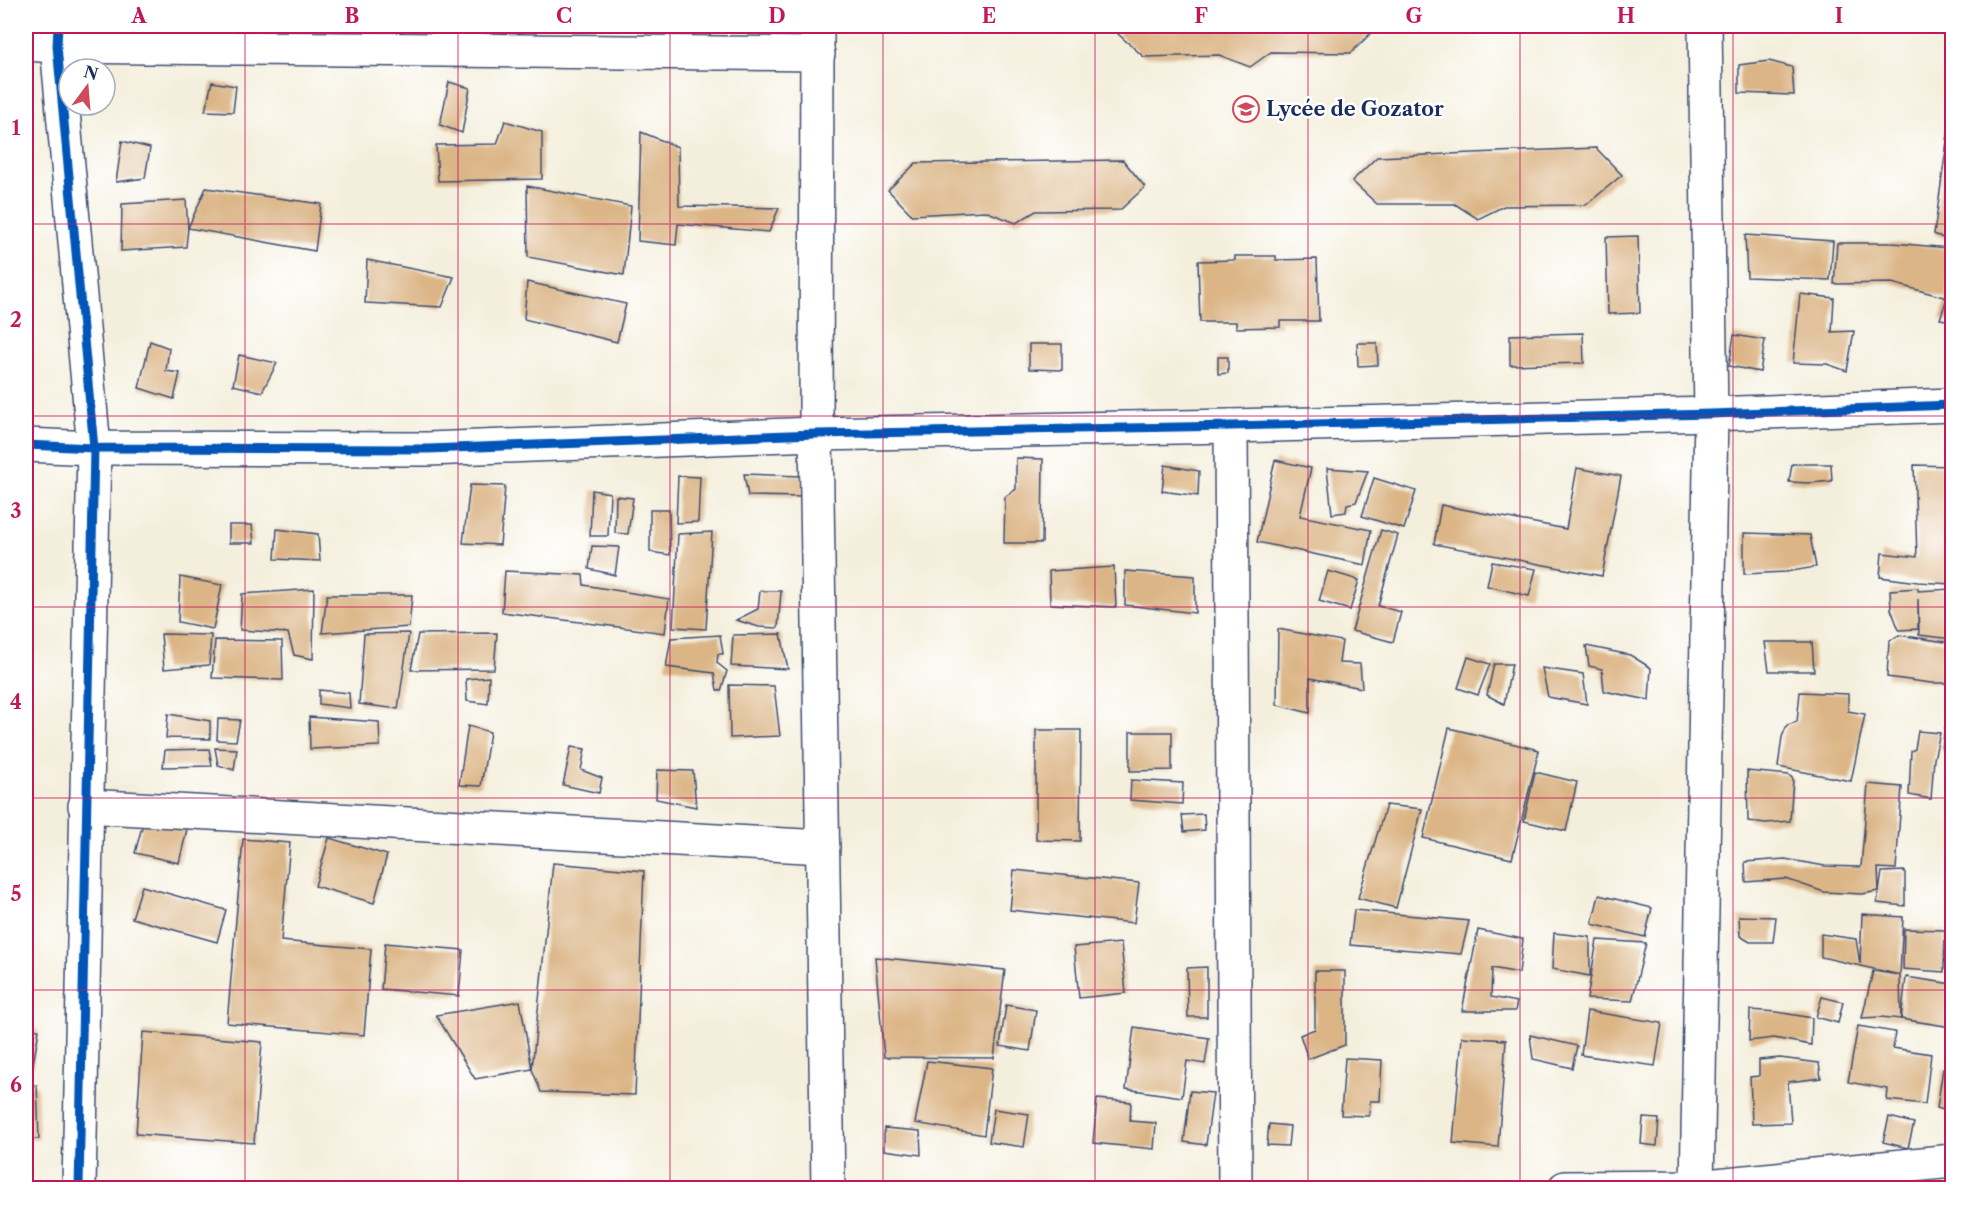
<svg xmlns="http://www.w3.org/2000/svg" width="1978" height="1214" font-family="'Libre Caslon Text',serif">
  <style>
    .building { fill: #dbb586 }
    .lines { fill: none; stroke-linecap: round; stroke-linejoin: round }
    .minor-casing { stroke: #3c4c71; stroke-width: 36 }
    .minor { stroke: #fff; stroke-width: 33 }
    .cycleway-casing { stroke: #fff; stroke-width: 13 }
    .cycleway { stroke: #0057b8; stroke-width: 9 }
    .grid { fill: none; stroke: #c2185b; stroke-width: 1.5; stroke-opacity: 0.55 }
    .labels { text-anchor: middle; stroke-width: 5; stroke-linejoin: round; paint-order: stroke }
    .poi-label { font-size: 20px; font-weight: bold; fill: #1b2f5e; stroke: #fff; text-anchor: start }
    .neatline { fill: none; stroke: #c2185b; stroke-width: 2 }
    .grid-label { font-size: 20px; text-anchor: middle; font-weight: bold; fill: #c2185b }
  </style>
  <rect width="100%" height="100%" fill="#fff"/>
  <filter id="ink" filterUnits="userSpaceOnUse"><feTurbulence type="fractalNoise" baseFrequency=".0167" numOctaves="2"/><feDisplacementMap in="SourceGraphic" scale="12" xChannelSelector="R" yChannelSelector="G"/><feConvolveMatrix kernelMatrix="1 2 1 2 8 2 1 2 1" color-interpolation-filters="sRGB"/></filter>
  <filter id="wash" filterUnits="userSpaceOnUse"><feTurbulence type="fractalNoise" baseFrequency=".008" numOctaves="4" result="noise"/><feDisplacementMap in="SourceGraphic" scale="24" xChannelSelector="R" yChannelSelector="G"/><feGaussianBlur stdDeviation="1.35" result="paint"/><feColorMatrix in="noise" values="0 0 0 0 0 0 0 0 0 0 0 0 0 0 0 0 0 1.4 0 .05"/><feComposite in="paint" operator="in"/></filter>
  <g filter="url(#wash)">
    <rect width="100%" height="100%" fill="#f4efdd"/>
    <g id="blocks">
      <g class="building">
        <polygon points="1126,26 1372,26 1375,29 1351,53 1271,52 1250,67 1219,55 1144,57 1118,34"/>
        <polygon points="1769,61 1792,67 1794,95 1739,93 1739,65"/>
        <polygon points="212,82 236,86 233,112 205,111"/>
        <polygon points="449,82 470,88 462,133 440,125"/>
        <polygon points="1951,113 1952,113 1952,242 1934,234"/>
        <polygon points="505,121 542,132 542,179 438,181 436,145 497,144"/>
        <polygon points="641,132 678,147 679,206 779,208 769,232 678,224 676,245 638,241"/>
        <polygon points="122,141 150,148 145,178 116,182"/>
        <polygon points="1596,148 1622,175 1586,205 1504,206 1478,219 1455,204 1377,204 1352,181 1377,157"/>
        <polygon points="1123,160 1145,187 1120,210 1036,211 1016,223 985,211 912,215 888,190 916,163"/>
        <polygon points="527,186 631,206 624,275 528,257"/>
        <polygon points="206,188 321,204 315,251 188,228"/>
        <polygon points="186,200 188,228 186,247 121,251 122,204"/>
        <polygon points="1745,235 1833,241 1830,280 1747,277"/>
        <polygon points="1638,236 1640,313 1608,314 1606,237"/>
        <polygon points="1837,243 1893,243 1949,248 1947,298 1892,283 1834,284"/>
        <polygon points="1235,256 1276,256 1276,260 1317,259 1319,321 1280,321 1280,327 1236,328 1236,322 1200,322 1198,261 1235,260"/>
        <polygon points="367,260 454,277 442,307 365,303"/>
        <polygon points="527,282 626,304 617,342 524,319"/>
        <polygon points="1800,294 1834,298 1832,332 1854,331 1847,371 1827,364 1793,363"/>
        <polygon points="1947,298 1952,299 1952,321 1940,319"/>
        <polygon points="1583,333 1584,363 1510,365 1510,335"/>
        <polygon points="1734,335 1765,340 1760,372 1729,366"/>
        <polygon points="150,341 169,348 166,371 180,373 174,399 139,388"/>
        <polygon points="1357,343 1377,343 1378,365 1358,366"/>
        <polygon points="1029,344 1062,344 1062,370 1029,369"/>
        <polygon points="239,355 277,363 262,392 233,385"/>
        <polygon points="1218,357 1228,357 1228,373 1218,374"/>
        <polygon points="1016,458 1043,459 1042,543 1004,543 1005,497 1016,489"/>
        <polygon points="1275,460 1311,468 1300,516 1371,530 1365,565 1257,542"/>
        <polygon points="1792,464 1831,464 1832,481 1810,483 1789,482"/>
        <polygon points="1165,465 1199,471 1198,496 1162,491"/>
        <polygon points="1914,465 1952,466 1952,584 1918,582 1880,577 1882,553 1917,557"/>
        <polygon points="1327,468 1368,471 1356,502 1347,504 1346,512 1332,514"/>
        <polygon points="1577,468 1621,476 1602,576 1434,544 1441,505 1566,529"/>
        <polygon points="744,474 802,476 804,497 748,496"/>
        <polygon points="678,476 700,477 698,522 676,523"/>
        <polygon points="1374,478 1416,491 1404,529 1362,516"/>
        <polygon points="470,485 505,486 500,545 463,543"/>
        <polygon points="592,490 610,493 608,536 590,536"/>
        <polygon points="616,496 633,498 628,534 615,533"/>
        <polygon points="650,510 669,510 670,555 650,552"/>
        <polygon points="229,525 252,525 254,543 229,543"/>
        <polygon points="277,529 318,534 320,561 275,559"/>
        <polygon points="1381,530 1398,535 1378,606 1401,612 1393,642 1352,631"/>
        <polygon points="712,532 706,629 673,627 678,534"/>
        <polygon points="1744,533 1810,535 1816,567 1786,572 1744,574"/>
        <polygon points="592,546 619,547 615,575 589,569"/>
        <polygon points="1492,562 1536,569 1529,596 1487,586"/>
        <polygon points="1114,567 1116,607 1050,604 1049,571"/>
        <polygon points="505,571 583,575 584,585 669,599 665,633 502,612"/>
        <polygon points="1125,571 1195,576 1195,613 1125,605"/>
        <polygon points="1328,571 1359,580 1350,610 1319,601"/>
        <polygon points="180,577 222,585 213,629 178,622"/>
        <polygon points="1918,588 1918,591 1952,589 1952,639 1919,635 1918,599 1918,629 1899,630 1891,609 1890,590"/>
        <polygon points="314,589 313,659 294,655 288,633 240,630 242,594"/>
        <polygon points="760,591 781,591 778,628 759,627 736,620 758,609"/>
        <polygon points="327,595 412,595 409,627 322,633"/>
        <polygon points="1278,629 1342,641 1339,663 1360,664 1362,688 1310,678 1310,713 1277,705"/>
        <polygon points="409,633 398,709 359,704 364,634"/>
        <polygon points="497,633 494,669 411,670 418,634"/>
        <polygon points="161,634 211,635 209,665 164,669"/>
        <polygon points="781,634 788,669 731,666 733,635"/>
        <polygon points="720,635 723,654 718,654 717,663 727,671 721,691 717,690 714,673 666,667 671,638"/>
        <polygon points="1899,635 1952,643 1952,683 1931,683 1887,677 1889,641"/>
        <polygon points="215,640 282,641 283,680 212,678"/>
        <polygon points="1765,642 1812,642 1814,671 1769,671"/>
        <polygon points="1586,646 1630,655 1651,668 1649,700 1604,691 1602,669 1589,666"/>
        <polygon points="1468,657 1490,664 1478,695 1458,688"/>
        <polygon points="1494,664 1512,664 1504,704 1487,695"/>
        <polygon points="1542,668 1583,674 1587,704 1548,697"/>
        <polygon points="489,677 488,704 467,701 466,679"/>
        <polygon points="729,685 774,686 780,736 730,738"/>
        <polygon points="319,690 349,693 350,708 319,704"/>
        <polygon points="1800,692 1848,694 1848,711 1865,714 1851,781 1778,767 1782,737 1787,725 1797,722"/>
        <polygon points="168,714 210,721 210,739 166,738"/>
        <polygon points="309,717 379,722 380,746 310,749"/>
        <polygon points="218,719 240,720 236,741 217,740"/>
        <polygon points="468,726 490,732 481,786 459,785"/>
        <polygon points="1945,727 1952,727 1952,751 1942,750"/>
        <polygon points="1449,728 1539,750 1512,859 1423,838"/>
        <polygon points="1036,730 1081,730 1080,841 1036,840"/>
        <polygon points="1918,731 1940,733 1934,759 1931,799 1909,795 1911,751 1915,749"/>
        <polygon points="1130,732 1172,732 1172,770 1130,771"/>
        <polygon points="571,747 585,749 581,770 602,778 599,793 563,785"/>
        <polygon points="215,748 237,749 234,770 218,765"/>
        <polygon points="209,749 212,766 163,767 165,750"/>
        <polygon points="657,770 693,771 696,807 656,799"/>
        <polygon points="1747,771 1789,775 1793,779 1790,821 1766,823 1748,821"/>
        <polygon points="1535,772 1577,782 1566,831 1524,821"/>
        <polygon points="1131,780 1183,783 1182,804 1130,800"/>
        <polygon points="1868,784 1902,787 1896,869 1878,868 1879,891 1882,872 1905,871 1905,906 1877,903 1879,891 1862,894 1824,892 1786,879 1746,882 1745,862 1785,859 1825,866 1861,867"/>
        <polygon points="1386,805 1422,809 1396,908 1358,898"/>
        <polygon points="1204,814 1205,830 1184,832 1182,815"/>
        <polygon points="144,819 187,829 179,863 135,853"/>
        <polygon points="329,838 387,855 374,903 315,886"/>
        <polygon points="243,839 290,843 281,941 371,949 364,1035 227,1023"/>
        <polygon points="553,863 644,871 635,1095 541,1092 532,1069 475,1079 436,1015 520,1001 532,1069"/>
        <polygon points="1014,870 1139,883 1134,923 1010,910"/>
        <polygon points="142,886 226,910 217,942 132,918"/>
        <polygon points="1599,895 1652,908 1645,937 1592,924"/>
        <polygon points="1354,910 1469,921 1461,954 1350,945"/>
        <polygon points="1862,914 1903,917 1900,975 1901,1019 1881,1017 1862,1018 1873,971 1900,975 1821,957 1821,934 1856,939 1860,964"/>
        <polygon points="1739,916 1776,917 1773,942 1750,942 1740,936"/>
        <polygon points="1904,929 1945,930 1944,972 1903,969"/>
        <polygon points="1478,930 1523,939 1519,973 1492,968 1491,997 1517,1002 1515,1011 1462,1011"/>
        <polygon points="1554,933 1590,937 1590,976 1552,969"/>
        <polygon points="1597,940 1646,943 1632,1001 1587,999"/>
        <polygon points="385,943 463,950 459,996 381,989"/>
        <polygon points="1121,943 1126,993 1079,998 1074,947"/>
        <polygon points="875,957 1005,970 994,1058 884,1057"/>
        <polygon points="1207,967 1207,1017 1188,1017 1187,968"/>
        <polygon points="1315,971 1345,971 1345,1045 1308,1059 1300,1035 1315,1029"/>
        <polygon points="1906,977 1952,984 1952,1027 1901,1019"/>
        <polygon points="1822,997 1843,1002 1838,1023 1816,1017"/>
        <polygon points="1006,1005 1036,1010 1030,1051 1000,1046"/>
        <polygon points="1750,1010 1777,1012 1812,1018 1811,1045 1774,1038 1749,1041"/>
        <polygon points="1587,1011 1662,1023 1655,1066 1581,1055"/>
        <polygon points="1858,1026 1895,1032 1893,1048 1931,1054 1925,1104 1887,1100 1888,1089 1848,1082"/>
        <polygon points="1134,1027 1209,1038 1205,1064 1187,1061 1182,1097 1126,1089"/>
        <polygon points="26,1028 39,1030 31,1076 26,1075"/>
        <polygon points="143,1032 262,1042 254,1143 136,1134"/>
        <polygon points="1530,1035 1577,1046 1572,1068 1533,1059"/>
        <polygon points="1462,1037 1506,1040 1498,1147 1453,1143"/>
        <polygon points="1345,1058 1382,1060 1380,1101 1370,1101 1369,1116 1341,1115"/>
        <polygon points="1780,1058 1819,1063 1821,1078 1788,1082 1791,1123 1752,1124 1750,1077 1759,1076 1759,1060"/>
        <polygon points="927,1061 992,1068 984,1135 915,1123"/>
        <polygon points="1943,1069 1952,1071 1952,1113 1937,1108"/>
        <polygon points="37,1085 39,1139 26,1140 26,1086"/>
        <polygon points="1190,1091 1213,1093 1206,1145 1184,1142"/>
        <polygon points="1097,1099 1131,1102 1130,1121 1156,1123 1154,1149 1093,1143"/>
        <polygon points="994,1109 1029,1114 1024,1147 989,1142"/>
        <polygon points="1889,1117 1914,1123 1908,1148 1883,1142"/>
        <polygon points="1643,1118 1659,1119 1657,1146 1641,1144"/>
        <polygon points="1269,1124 1290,1126 1288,1146 1267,1145"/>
        <polygon points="884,1128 920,1131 921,1155 884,1150"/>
      </g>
    </g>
  </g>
  <g filter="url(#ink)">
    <use href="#blocks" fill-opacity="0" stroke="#3c4c71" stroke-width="1.5"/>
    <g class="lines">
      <defs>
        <g id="minor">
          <polyline points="58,26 57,46 94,448 79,1188"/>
          <polyline points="817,26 816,434 828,1188"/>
          <polyline points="26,44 57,46 818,54"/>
          <polyline points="1231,426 1235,1188"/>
          <polyline points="26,445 94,448 428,449 816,434 1231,426 1711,414 1952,405"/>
          <polyline points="85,806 823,847"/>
          <polyline points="1565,1188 1697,1187 1952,1161"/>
          <polyline points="1697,1188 1711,414 1705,26"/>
        </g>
      </defs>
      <use href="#minor" class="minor-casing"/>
      <use href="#minor" class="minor"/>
      <defs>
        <g id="cycleway">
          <polyline points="58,26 57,46 94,448 79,1188"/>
          <polyline points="26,445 94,448 428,449 816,434 1231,426 1711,414 1952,405"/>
        </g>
      </defs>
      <use href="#cycleway" class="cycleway-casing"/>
      <use href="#cycleway" class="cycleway"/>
    </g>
  </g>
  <path class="grid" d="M245,26V1188M458,26V1188M670,26V1188M883,26V1188M1095,26V1188M1308,26V1188M1520,26V1188M1733,26V1188M26,224H1952M26,416H1952M26,607H1952M26,798H1952M26,990H1952"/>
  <defs>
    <symbol id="school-ring" viewBox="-11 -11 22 22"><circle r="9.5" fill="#fff" stroke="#d1495b" stroke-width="1.5"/><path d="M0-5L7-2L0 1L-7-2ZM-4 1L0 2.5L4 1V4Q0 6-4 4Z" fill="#d1495b"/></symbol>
  </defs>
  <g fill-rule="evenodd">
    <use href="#school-ring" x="1231" y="94" width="30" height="30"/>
  </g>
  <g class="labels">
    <g class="poi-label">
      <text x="1266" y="116">Lycée de Gozator</text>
    </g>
  </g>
  <rect width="1978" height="1214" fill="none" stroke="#fff" stroke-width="66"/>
  <g transform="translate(87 87) rotate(16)"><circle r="28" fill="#ffffff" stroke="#a4acbf" stroke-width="1.5"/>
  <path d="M0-4.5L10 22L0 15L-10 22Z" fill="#d1495b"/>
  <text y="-9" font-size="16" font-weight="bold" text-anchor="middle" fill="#1b2f5e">N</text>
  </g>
  <rect x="33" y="33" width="1912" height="1148" class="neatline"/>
  <g class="grid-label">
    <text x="139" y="23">A</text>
    <text x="352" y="23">B</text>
    <text x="564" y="23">C</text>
    <text x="777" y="23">D</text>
    <text x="989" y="23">E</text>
    <text x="1201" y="23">F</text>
    <text x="1414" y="23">G</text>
    <text x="1626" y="23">H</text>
    <text x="1839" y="23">I</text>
    <text x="16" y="135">1</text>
    <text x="16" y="327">2</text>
    <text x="16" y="518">3</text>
    <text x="16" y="709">4</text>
    <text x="16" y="901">5</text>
    <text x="16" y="1092">6</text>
  </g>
</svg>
